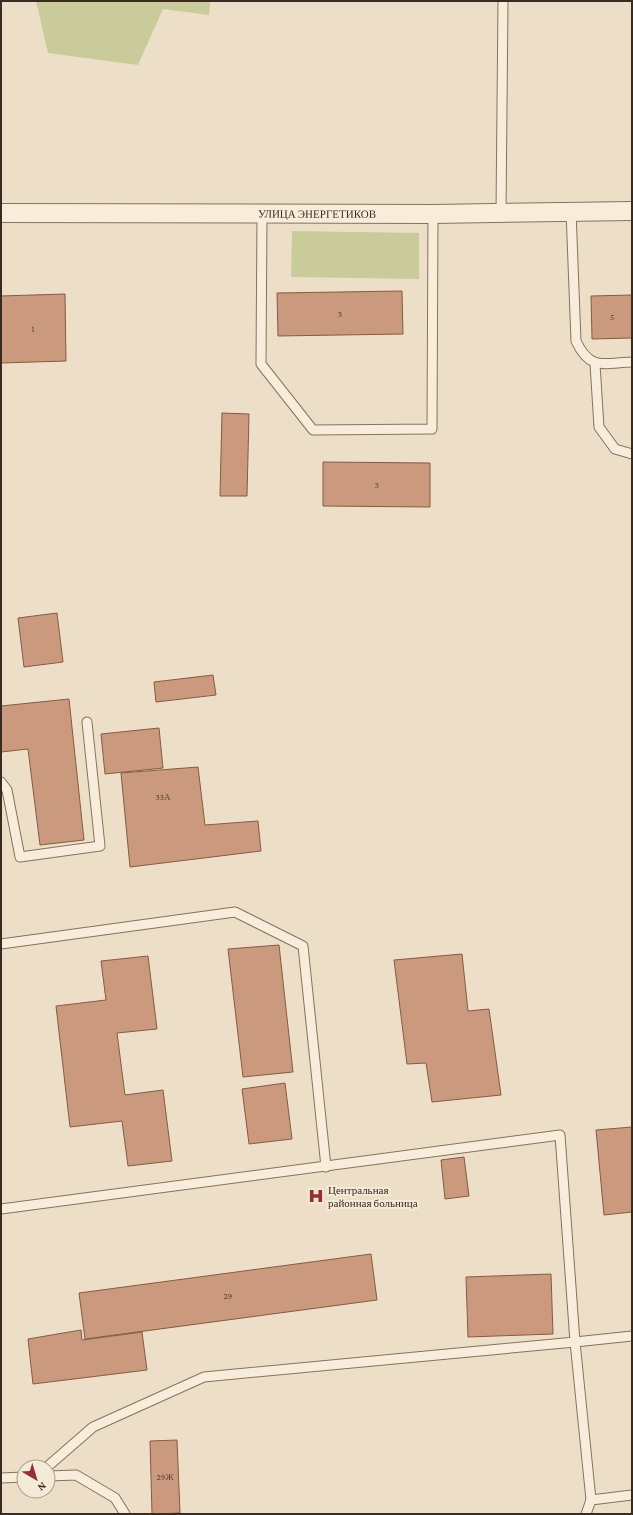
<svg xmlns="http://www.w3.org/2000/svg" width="633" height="1515" font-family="'Crimson Pro',serif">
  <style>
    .green { fill: #c9cb9b }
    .building { fill: #ca997e; stroke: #875a44 }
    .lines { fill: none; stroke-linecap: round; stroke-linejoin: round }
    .service-casing { stroke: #88715d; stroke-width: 11 }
    .minor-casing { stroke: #88715d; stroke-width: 20 }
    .service { stroke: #f8edda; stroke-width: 9 }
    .minor { stroke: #f8edda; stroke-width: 18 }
    .labels { text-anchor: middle; stroke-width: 4; stroke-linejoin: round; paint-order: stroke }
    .number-label { font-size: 9px; fill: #5d4638 }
    .street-label { font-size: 11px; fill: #392b20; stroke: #f5ead7 }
    .poi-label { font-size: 11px; fill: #392b20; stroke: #f5ead7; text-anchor: start }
  </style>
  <rect width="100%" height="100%" fill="#eddfc7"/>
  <g class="green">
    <polygon points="36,1 210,1 209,15 163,9 138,65 48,53"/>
    <polygon points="292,231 419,233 419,279 291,277"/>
  </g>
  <g class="building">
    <polygon points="402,291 403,334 278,336 277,293"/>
    <polygon points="65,294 66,361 1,363 1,296"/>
    <polygon points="632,295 632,338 592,339 591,296"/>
    <polygon points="222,413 249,414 247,496 220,496"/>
    <polygon points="323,462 430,463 430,507 323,506"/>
    <polygon points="57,613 63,662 24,667 18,618"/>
    <polygon points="213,675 216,695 156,702 154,682"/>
    <polygon points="69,699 84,840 40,845 28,749 1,752 1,706"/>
    <polygon points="159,728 163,768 105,774 101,734"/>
    <polygon points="198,767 205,825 258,821 261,851 130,867 121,773"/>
    <polygon points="279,945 293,1072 243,1077 228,949"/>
    <polygon points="462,954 468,1011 489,1009 501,1095 432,1102 426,1063 407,1064 394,960"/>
    <polygon points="148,956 157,1029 117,1033 125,1095 163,1090 172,1161 128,1166 122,1121 70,1127 56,1006 106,1000 101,961"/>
    <polygon points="285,1083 292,1139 249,1144 242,1089"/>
    <polygon points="632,1127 632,1212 604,1215 596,1130"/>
    <polygon points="464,1157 469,1196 445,1199 441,1160"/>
    <polygon points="371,1254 377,1300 85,1339 79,1293"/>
    <polygon points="551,1274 553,1334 468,1337 466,1277"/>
    <polygon points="81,1330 82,1340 142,1332 147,1370 33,1384 28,1339"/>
    <polygon points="177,1440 180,1513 152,1514 150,1441"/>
  </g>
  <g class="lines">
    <defs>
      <g id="service">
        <path d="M571,211L576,341C590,371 603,363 632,362"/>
        <polyline points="501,212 503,1"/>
        <polyline points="262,214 261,364 313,430 432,429 433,214"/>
        <polyline points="595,364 599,427 615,449 632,454"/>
        <polyline points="1,782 7,790 20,857 100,846 87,722"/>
        <polyline points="1,944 235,912 303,946 326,1167"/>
        <polyline points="1,1209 560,1135 575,1342 204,1377 93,1427 47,1467"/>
        <polyline points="48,1476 76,1475 115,1498 125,1514"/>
        <polyline points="1,1478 24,1477"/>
        <polyline points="591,1500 575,1342 632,1336"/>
        <polyline points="586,1514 591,1500 632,1495"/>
      </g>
      <g id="minor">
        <path id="s1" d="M1,213L433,214L632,211"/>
      </g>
    </defs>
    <use href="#service" class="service-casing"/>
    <use href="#minor" class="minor-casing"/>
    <use href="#service" class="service"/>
    <use href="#minor" class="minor"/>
  </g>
  <defs>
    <symbol id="hospital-bare" viewBox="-9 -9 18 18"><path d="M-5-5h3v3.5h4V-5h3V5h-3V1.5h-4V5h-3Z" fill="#952f36" stroke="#f5ead7" stroke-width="2.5" paint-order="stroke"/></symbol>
  </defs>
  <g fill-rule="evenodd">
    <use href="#hospital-bare" x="305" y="1185" width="22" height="22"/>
  </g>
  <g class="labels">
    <g class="number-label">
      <text x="340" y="317">3</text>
      <text x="612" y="320">5</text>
      <text x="33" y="332">1</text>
      <text x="377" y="488">3</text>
      <text x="163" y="800">33А</text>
      <text x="228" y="1299">29</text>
      <text x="165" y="1480">29Ж</text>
    </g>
    <g class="street-label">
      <text dy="4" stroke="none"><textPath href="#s1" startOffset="316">УЛИЦА ЭНЕРГЕТИКОВ</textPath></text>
    </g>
    <g class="poi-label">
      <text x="328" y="1194">Центральная<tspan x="328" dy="13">районная больница</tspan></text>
    </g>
  </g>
  <rect width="633" height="1515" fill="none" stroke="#392b20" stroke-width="4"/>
  <g transform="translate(36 1479) rotate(142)"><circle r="19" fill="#f5ead7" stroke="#aa9e8e"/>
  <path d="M0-3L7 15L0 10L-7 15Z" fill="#952f36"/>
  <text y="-6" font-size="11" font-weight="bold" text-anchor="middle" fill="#392b20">N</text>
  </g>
</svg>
